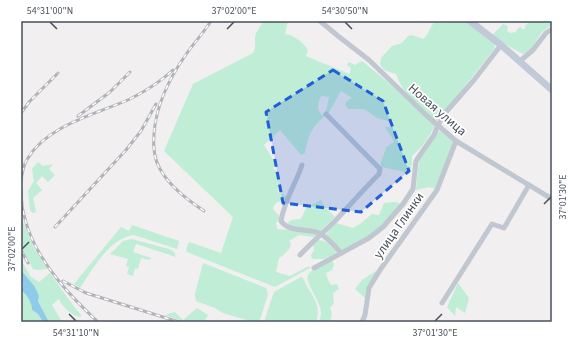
<svg xmlns="http://www.w3.org/2000/svg" width="573" height="343" font-family="'Source Sans 3',sans-serif">
  <style>
    .green { fill: #bfedd6 }
    .water { fill: #8ecbe8 }
    .lines { fill: none; stroke-linecap: round; stroke-linejoin: round }
    .street { stroke: #c0c7d0; stroke-width: 5 }
    .secondary { stroke: #c2cad7; stroke-width: 7 }
    .rail-casing { stroke: #b1b3b9; stroke-width: 3 }
    .rail { stroke: #fff; stroke-width: 1.5; stroke-dasharray: 4.5; stroke-linecap: butt }
    .marked { fill: #215ed9; fill-opacity: 0.2; stroke: #215ed9; stroke-width: 3; stroke-dasharray: 8 5; stroke-linejoin: round }
    .ticks { fill: none; stroke: #48505b; stroke-width: 1.5 }
    .labels { text-anchor: middle; stroke-width: 3.5; stroke-linejoin: round; paint-order: stroke }
    .street-label { font-size: 13px; fill: #48505b; stroke: #fff }
    .neatline { fill: none; stroke: #48505b; stroke-width: 1.5 }
    .ticks-label { font-size: 10px; text-anchor: middle; fill: #48505b }
  </style>
  <rect width="100%" height="100%" fill="#f1efef"/>
  <g class="green">
    <path d="M264,21H288L285,34C294,35 303,42 308,50L306,56C320,63 335,67 349,74L350,73L351,68L347,65L349,62L355,65L362,61L390,84L435,125C429,137 423,147 412,156V164L410,173L381,167C380,161 385,154 386,147L394,142C391,135 388,133 385,127H393L392,122L377,118L364,109H348L345,104L347,101L352,98L341,91L328,114L326,112L329,97L321,96C318,104 316,109 322,115L325,113L326,115C311,128 309,134 305,153L301,155L280,130L264,145L276,164L273,168C281,175 279,183 278,193L283,194L287,198L285,202H277L274,206L273,209L280,217L276,223L277,229L288,230L290,228L288,222L292,220L301,219L306,208L321,200L326,208L335,217L314,237L299,235L289,241L291,244C289,251 285,254 279,258L276,272L290,276L309,266L310,268L275,287L187,252L186,249L189,242L221,253L233,217L164,151L193,84L253,53C256,48 255,45 255,39C255,32 260,27 264,21Z"/>
    <path d="M449,21H466L494,43L495,48L438,120L434,119C419,106 403,94 396,74L384,70L380,64L381,58L392,46L402,43L408,36L412,35L423,39C429,35 429,27 435,22L447,23Z"/>
    <polygon points="530,21 552,21 552,24 541,33 532,48 523,54 503,43 492,35 503,24 508,26 507,31 510,33 516,32 518,28 521,27 522,29 525,29 525,26"/>
    <polygon points="440,131 454,142 435,189 429,187 416,190 419,161 438,132"/>
    <polygon points="38,162 43,166 53,164 49,169 55,175 48,182 42,176 36,183 42,190 33,198 36,212 33,213 30,210 28,191 34,181 32,169"/>
    <polygon points="395,202 399,203 400,205 379,228 368,238 342,250 326,235 330,229 336,223 353,228 360,224 372,214 379,215 384,203"/>
    <polygon points="21,217 33,246 47,269 38,270 33,269 21,246"/>
    <path d="M132,225L179,241L177,249L134,235C110,237 92,270 80,288L74,284L121,227L129,231Z"/>
    <polygon points="132,239 169,249 174,252 176,257 136,244 133,252 151,258 150,260 141,258 138,269 135,268 133,276 127,274 129,267 126,266 128,259 110,254 123,241"/>
    <path d="M316,240C326,239 330,245 336,251L335,254L324,259H312L311,255L314,250L313,244Z"/>
    <path d="M21,260L31,277L39,282L50,273C60,287 69,301 81,315V317C74,317 61,306 59,299L52,305L62,322H49L41,307L38,301L39,296L35,287L21,270Z"/>
    <path d="M332,260L334,264L332,270L326,273L328,280L331,285L337,284L339,289L333,293L334,303L330,308L332,314L330,322H319C320,319 321,316 321,313C322,303 304,282 308,275C312,268 325,264 332,260Z"/>
    <polygon points="203,263 266,288 268,294 260,320 258,322 253,322 223,313 215,308 196,301 195,294"/>
    <polygon points="376,271 377,273 366,302 365,298 355,289 362,280"/>
    <path d="M301,277L303,278C309,293 323,304 316,322H266L265,319L274,292Z"/>
    <polygon points="458,283 469,298 465,313 456,307 455,316 447,307"/>
    <path d="M21,290C27,295 32,302 32,310L38,314L43,322H21Z"/>
    <polygon points="197,308 208,315 204,322 185,322 165,315 175,312 183,320"/>
  </g>
  <path class="water" d="M21,270L35,287L39,296L38,301L41,307L49,322H43L38,314L32,310C32,302 27,295 21,290V286L23,287V285L21,280Z"/>
  <g class="lines">
    <g class="street">
      <polyline points="320,21 338,36 369,60 426,115 456,141 552,199"/>
      <polyline points="520,61 533,50 546,33 552,29"/>
      <path d="M302,165C296,183 284,201 281,221C289,233 308,228 319,233C327,237 335,246 341,253"/>
      <path d="M300,255C311,243 324,232 336,220C350,205 364,189 379,174L380,169L326,114"/>
      <polyline points="314,268 369,238 383,227 403,204 413,189 416,161 420,155 434,135 438,125 446,112 474,80 501,45"/>
      <polyline points="442,303 492,224 504,228 529,185"/>
      <polyline points="362,322 365,315 369,288 380,270 437,190 456,141"/>
    </g>
    <polyline class="secondary" points="470,21 501,45 552,90"/>
    <defs>
      <g id="rail">
        <polyline points="21,113 30,101 58,73"/>
        <polyline points="78,116 110,92 130,72"/>
        <path d="M21,181C22,173 23,165 28,158C48,125 97,114 130,99C146,91 160,82 173,70"/>
        <polyline points="21,188 22,206"/>
        <path d="M21,202C23,211 25,220 28,229C41,265 70,296 98,322"/>
        <path d="M204,211C188,200 170,187 160,169C154,159 153,146 154,134C156,104 170,77 187,53C195,42 204,32 211,21"/>
        <polyline points="55,227 126,150 141,131 156,104"/>
        <polyline points="21,250 28,263"/>
        <polyline points="63,281 86,293 179,322"/>
      </g>
    </defs>
    <use href="#rail" class="rail-casing"/>
    <use href="#rail" class="rail"/>
  </g>
  <path class="marked" d="M333,70L383,101L409,171L361,212L283,203L266,112Z"/>
  <path class="ticks" d="M50,22L57,29M345,22L352,29M227,29L234,22M544,204L551,197M22,249L29,242M69,314L76,321M435,321L442,314"/>
  <g class="labels">
    <g class="street-label">
      <text transform="translate(438 109) rotate(41)" y="5">Новая улица</text>
      <text transform="translate(398 225) rotate(-55)" y="5">улица Глинки</text>
    </g>
  </g>
  <rect width="573" height="343" fill="none" stroke="#ffffff" stroke-width="44"/>
  <rect x="22" y="22" width="529" height="299" class="neatline"/>
  <g class="ticks-label">
    <text x="50" y="14">54°31'00"N</text>
    <text x="234" y="14">37°02'00"E</text>
    <text x="345" y="14">54°30'50"N</text>
    <text transform="translate(562 197) rotate(-90)" y="4">37°01'30"E</text>
    <text transform="translate(11 249) rotate(-90)" y="4">37°02'00"E</text>
    <text x="76" y="336">54°31'10"N</text>
    <text x="435" y="336">37°01'30"E</text>
  </g>
</svg>
